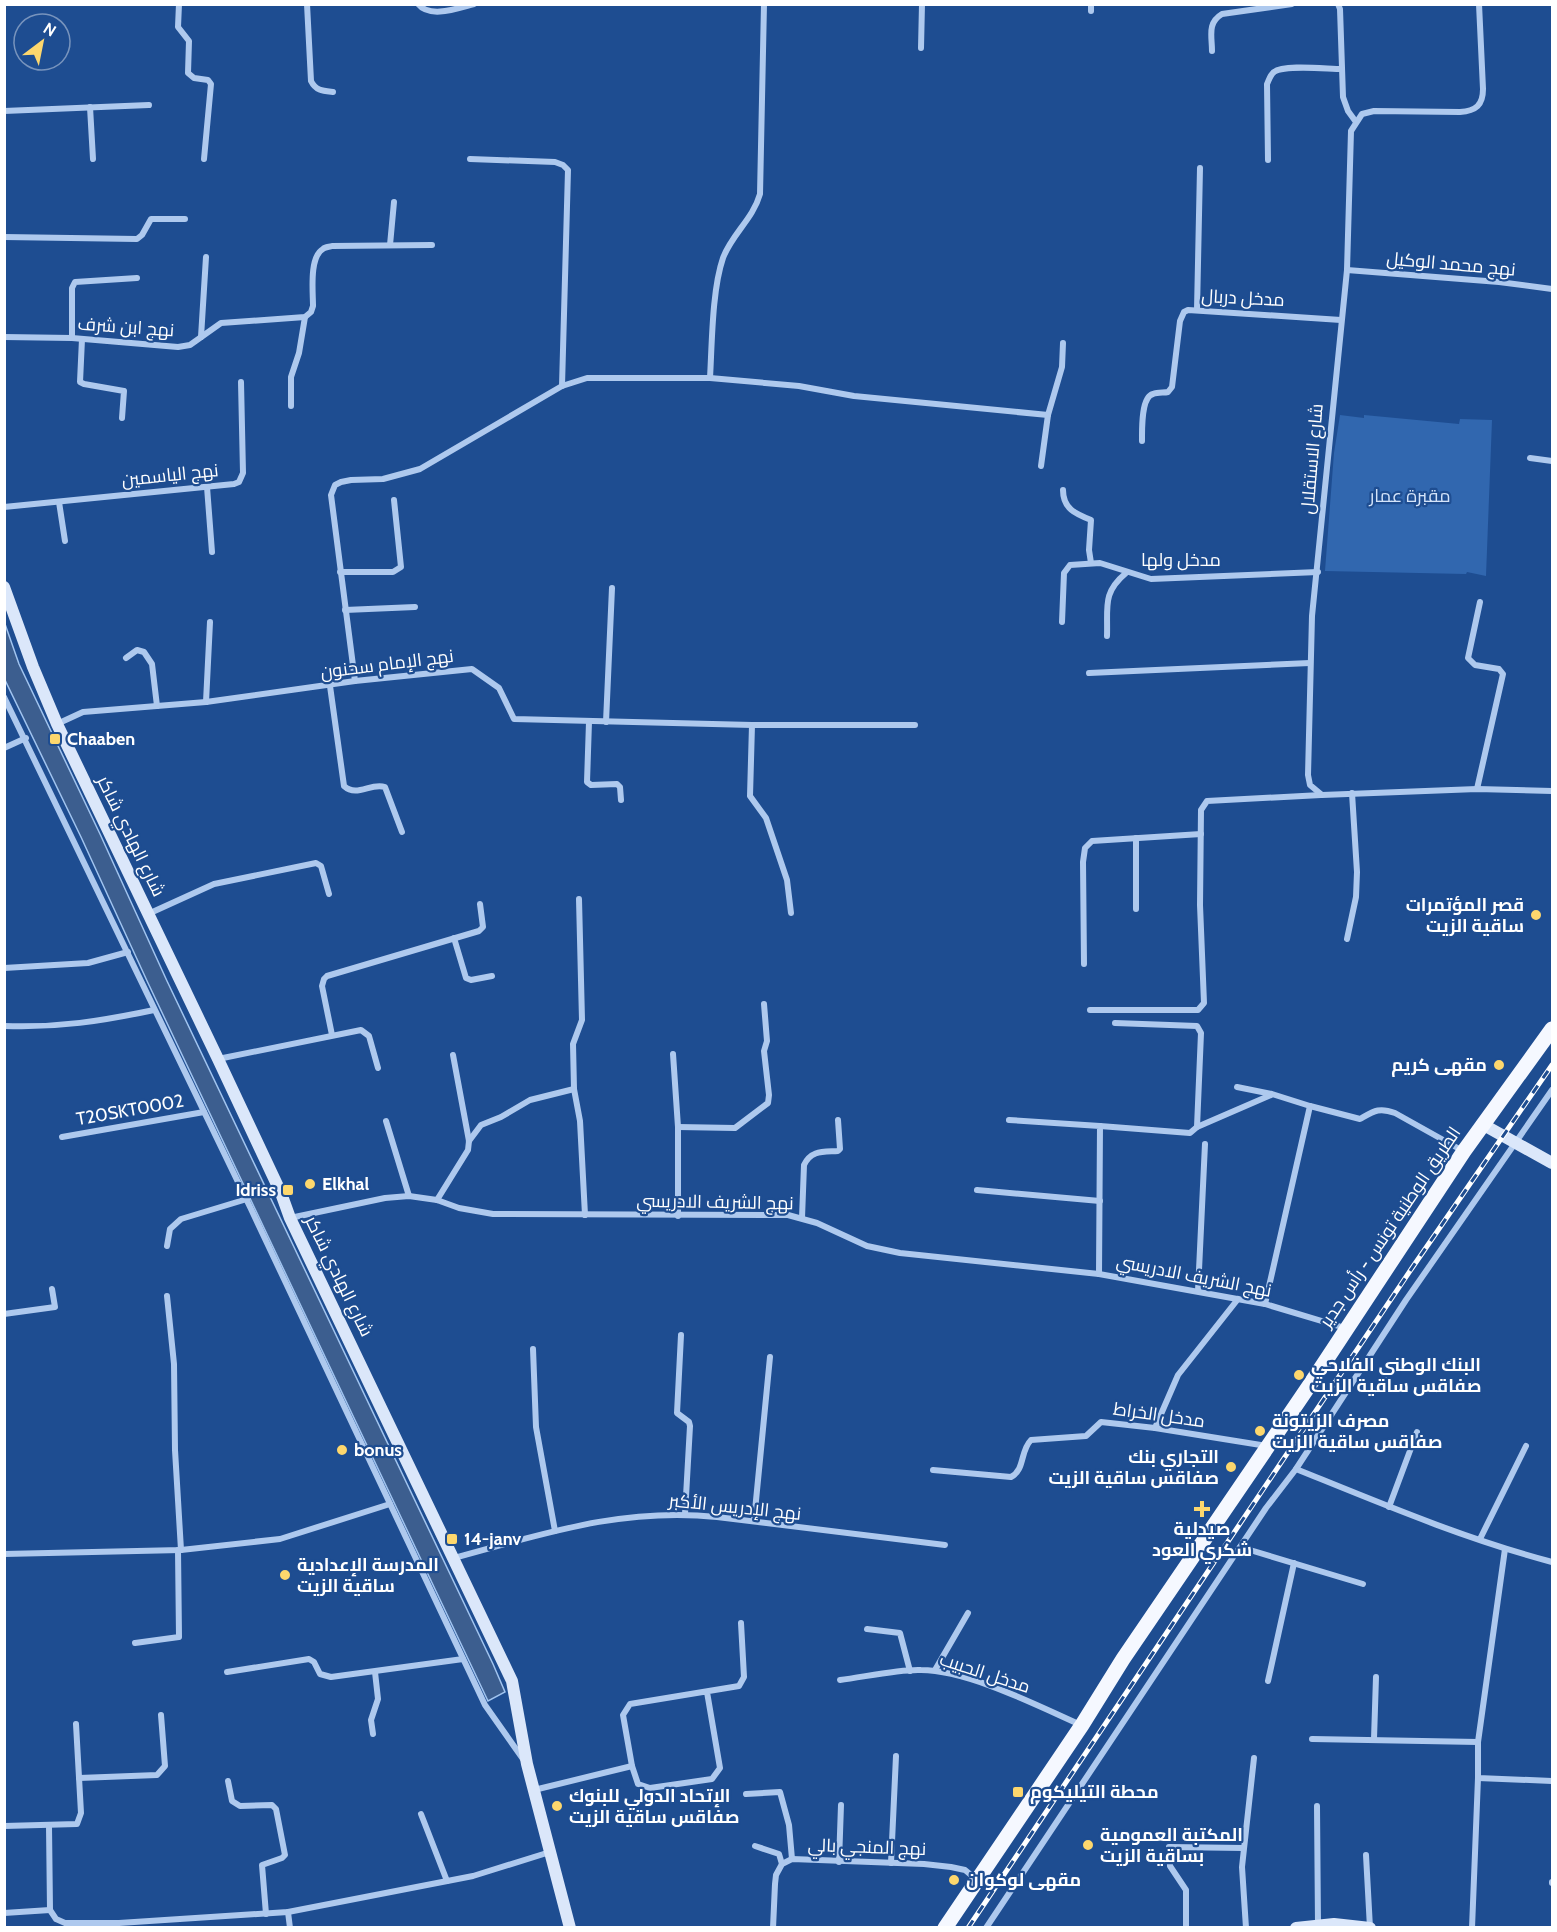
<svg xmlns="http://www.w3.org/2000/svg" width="1557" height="1932" font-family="Cabin,Cairo,sans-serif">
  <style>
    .green { fill: #3167af }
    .water { fill: #3c5e8f; stroke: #a1c4ef; stroke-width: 1.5 }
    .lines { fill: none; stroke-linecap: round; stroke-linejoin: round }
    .street { stroke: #aec9ee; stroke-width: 6 }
    .secondary { stroke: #dbe7fa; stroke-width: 12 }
    .primary { stroke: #f5f8ff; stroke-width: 15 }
    .rail-casing { stroke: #fff; stroke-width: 5 }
    .rail { stroke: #1e4d91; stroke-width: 3; stroke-dasharray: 9; stroke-linecap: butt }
    .poi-dot { fill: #fdd76d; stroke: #1e4d91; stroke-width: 2 }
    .labels { text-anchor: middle; stroke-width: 4.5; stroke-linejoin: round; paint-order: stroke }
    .street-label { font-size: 18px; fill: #fff; stroke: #1e4d91 }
    .park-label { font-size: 18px; fill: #d4e4fa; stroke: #1e4d91 }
    .poi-label { font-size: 18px; font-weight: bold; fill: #fff; stroke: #1e4d91; text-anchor: start }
  </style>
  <rect width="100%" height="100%" fill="#1e4d91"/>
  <polygon class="green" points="1340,415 1364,418 1364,415 1459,424 1460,419 1492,420 1486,576 1467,572 1466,574 1325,571 1334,453"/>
  <polygon class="water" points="5,624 19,664 100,834 167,981 493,1664 505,1692 488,1701 148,983 81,837 5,680"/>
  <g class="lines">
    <g class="street">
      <polyline points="179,4 178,27 189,41 188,73 194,78 208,80 211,84 204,159"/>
      <path d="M307,4L311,81C316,91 323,91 333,92"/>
      <path d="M418,4C430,19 458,8 474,4"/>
      <polyline points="1338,4 1340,9 1343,97 1348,111 1356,122"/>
      <path d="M1479,4L1483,89C1483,105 1476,111 1460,112L1374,111L1362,114L1351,131L1347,270L1312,616L1308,775L1310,785L1322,795L1477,789L1552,791"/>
      <polyline points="1091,11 1091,4"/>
      <polyline points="921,48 922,4"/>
      <path d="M1212,51C1212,36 1207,23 1222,14L1292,4"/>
      <polyline points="90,107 93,159"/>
      <polyline points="4,111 149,105"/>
      <polyline points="470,159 555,162 563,165 568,170 562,386"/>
      <path d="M1268,160L1267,84C1269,80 1270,75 1274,72C1284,64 1327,69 1342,69"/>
      <polyline points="4,237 137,239 142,235 151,219 185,219"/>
      <polyline points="390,245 394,202"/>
      <polyline points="1347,270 1499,282 1552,289"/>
      <polyline points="1197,310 1200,168"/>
      <path d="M4,337L72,338L178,347L190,345L221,323L305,317L311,312L313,306C313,292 309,257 323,249C325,247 329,247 332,246L432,245"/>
      <polyline points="201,337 206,257"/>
      <polyline points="72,338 72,288 75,282 137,278"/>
      <polyline points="82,339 80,382 84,384 124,391 122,418"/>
      <path d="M710,378C712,344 712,290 723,258C732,234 753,219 760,194L764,4"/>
      <polyline points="291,406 291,377 299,353 305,317"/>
      <path d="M1142,441C1142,430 1141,397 1153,394C1158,392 1164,393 1168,392L1172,387L1180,321L1184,312L1188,310L1341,320"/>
      <polyline points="1530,458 1552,461"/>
      <polyline points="1041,466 1048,415"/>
      <polyline points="207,487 212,552"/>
      <path d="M1063,490C1063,509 1076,514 1091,520L1089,550L1091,563"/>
      <polyline points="59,502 65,541"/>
      <polyline points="4,507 234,484 239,482 243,473 241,382"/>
      <polyline points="340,572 393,572 401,567 394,500"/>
      <polyline points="345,610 415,607"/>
      <polyline points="1062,622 1064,573 1070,565 1100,563 1151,579 1318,572"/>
      <path d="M1107,636C1108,607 1102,593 1126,573"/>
      <polyline points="126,658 137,650 144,652 152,664 157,706"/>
      <polyline points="1089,673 1310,663"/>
      <polyline points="355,681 331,495 335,485 341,482 351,480 383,479 420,469 562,386 587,378 710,378 799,386 854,396 1048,415 1062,367 1063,343"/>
      <path d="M330,686L344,786C357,798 371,782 385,787L402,832"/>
      <polyline points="4,697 251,1209 485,1705 523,1759"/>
      <polyline points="206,702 210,622"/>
      <polyline points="589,722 587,782 591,785 617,784 620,787 621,800"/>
      <polyline points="606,722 612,588"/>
      <polyline points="57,724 83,712 206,702 355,681 472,669 499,688 514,719 752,725 915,725"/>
      <polyline points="752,725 750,796 766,818 787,880 791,913"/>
      <polyline points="4,748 26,738"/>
      <polyline points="1477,789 1503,674 1499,669 1475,665 1468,658 1480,602"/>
      <polyline points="579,899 582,1020 573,1044 574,1089 580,1121 585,1215"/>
      <polyline points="1136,909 1136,838"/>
      <polyline points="148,914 214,884 316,863 321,866 329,894"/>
      <polyline points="454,938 466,978 471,980 492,976"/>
      <polyline points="1347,939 1356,897 1357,872 1352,793"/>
      <polyline points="1084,964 1083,862 1085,848 1092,841 1201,834"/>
      <polyline points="4,968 88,963 128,952"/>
      <polyline points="1090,1010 1198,1010 1204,1003 1200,905 1201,810 1207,801 1321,795"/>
      <path d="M4,1026C58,1028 102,1021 154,1010"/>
      <polyline points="332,1035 322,986 324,979 327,976 479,931 483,927 480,904"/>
      <polyline points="673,1054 678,1127 678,1216"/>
      <polyline points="218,1059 361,1030 369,1036 378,1068"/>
      <polyline points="1237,1087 1272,1094 1310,1106 1265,1304"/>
      <path d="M1310,1106L1360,1119C1374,1111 1379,1107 1395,1113L1463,1151"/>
      <polyline points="1009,1120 1100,1126 1099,1274"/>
      <polyline points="386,1121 409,1196"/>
      <polyline points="1100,1126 1190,1133 1197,1127 1201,1033 1197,1026 1115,1023"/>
      <polyline points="678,1127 735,1128 768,1103 769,1095 764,1051 767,1041 764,1004"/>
      <polyline points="1197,1127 1271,1095"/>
      <polyline points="62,1137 204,1112"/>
      <polyline points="469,1141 481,1125 501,1117 530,1100 574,1089"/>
      <polyline points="977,1190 1100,1201"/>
      <polyline points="437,1200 468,1150 469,1141 453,1055"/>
      <polyline points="290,1218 385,1198 409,1196 437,1200 459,1208 493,1214 788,1215 817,1223 867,1246 900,1253 1099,1274 1265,1304 1345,1328"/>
      <path d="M802,1218L804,1165C811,1150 823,1152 838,1151L840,1149L838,1120"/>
      <polyline points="167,1246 170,1229 181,1219 247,1199"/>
      <polyline points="1198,1291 1205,1144"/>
      <polyline points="167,1296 174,1364 175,1450 181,1550"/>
      <polyline points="4,1314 55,1307 52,1289"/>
      <polyline points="681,1335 677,1413 689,1422 690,1426 685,1514"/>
      <polyline points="533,1349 536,1427 555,1531"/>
      <polyline points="1155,1428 1178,1375 1238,1299"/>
      <path d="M1296,1469C1380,1503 1465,1539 1552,1562"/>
      <path d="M933,1470L1011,1477C1025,1470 1020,1451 1031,1440L1086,1436L1101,1422L1155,1428L1267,1446"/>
      <polyline points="1389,1507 1417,1432"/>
      <polyline points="754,1521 770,1357"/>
      <polyline points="1480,1539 1526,1446"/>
      <polyline points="1240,1547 1363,1584"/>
      <polyline points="1505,1549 1478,1742 1478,1778 1552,1781"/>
      <polyline points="4,1554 181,1550 280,1539 390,1504"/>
      <path d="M454,1558C543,1534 623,1507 717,1517L945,1545"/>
      <polyline points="867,1629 900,1633 910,1671"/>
      <polyline points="135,1643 179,1637 178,1550"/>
      <polyline points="935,1670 968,1613"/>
      <polyline points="227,1672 309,1659 314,1662 320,1674 331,1677 463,1659"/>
      <path d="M840,1680C864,1677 899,1669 921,1670C968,1670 1038,1706 1081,1725"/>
      <polyline points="1268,1681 1294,1563"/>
      <polyline points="707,1692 720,1768 712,1779 650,1788 638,1784 632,1766 623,1715 630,1704 739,1686 744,1677 741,1623"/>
      <polyline points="373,1734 371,1720 378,1699 375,1672"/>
      <polyline points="1312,1739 1478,1742"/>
      <polyline points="1374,1739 1376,1677"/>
      <polyline points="79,1778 157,1775 165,1766 161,1715"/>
      <polyline points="228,1781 232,1801 240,1806 272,1805 276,1809 285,1855 282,1858 262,1865 266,1914"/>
      <polyline points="534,1790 632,1766"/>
      <polyline points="746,1794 780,1792 789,1825 792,1859"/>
      <polyline points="1317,1806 1318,1925"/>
      <polyline points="421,1814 447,1881"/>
      <polyline points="4,1826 77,1824 81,1813 76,1724"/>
      <polyline points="49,1826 50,1910 56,1919 65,1923 119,1923 288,1912 473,1876 550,1852"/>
      <polyline points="755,1846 779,1854 782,1864"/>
      <polyline points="1366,1855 1370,1928"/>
      <polyline points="839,1862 841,1805"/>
      <polyline points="891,1863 896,1756"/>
      <polyline points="1552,1882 1552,1883"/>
      <polyline points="288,1912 290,1928"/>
      <polyline points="4,1913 50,1910"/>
      <polyline points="773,1928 775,1884 776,1875 782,1864 792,1859 924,1864 951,1867 965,1870 977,1880"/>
      <polyline points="986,1928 1266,1508 1296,1469 1406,1300 1552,1090"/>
      <polyline points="1186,1928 1186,1890 1170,1866 1169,1847 1243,1848"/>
      <polyline points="1246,1928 1242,1867 1254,1758"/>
      <polyline points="1472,1928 1478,1778"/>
    </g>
    <g class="secondary">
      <polyline points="4,587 33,667 57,724 218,1059 281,1193 290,1218 512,1681 527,1764 570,1928"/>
      <polyline points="1482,1124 1552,1163"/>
      <polyline points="1296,1928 1334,1924 1370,1928"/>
    </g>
    <polyline class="primary" points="945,1928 1082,1725 1123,1659 1309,1386 1464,1151 1552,1029"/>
    <defs>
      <polyline id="rail" points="968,1928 1412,1268 1552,1065"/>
    </defs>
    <use href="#rail" class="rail-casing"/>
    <use href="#rail" class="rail"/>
  </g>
  <g class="poi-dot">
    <rect x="49" y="733" width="12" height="12" rx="3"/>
    <circle cx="1536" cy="915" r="6"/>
    <circle cx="1499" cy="1065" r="6"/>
    <circle cx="310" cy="1184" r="6"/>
    <rect x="282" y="1184" width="12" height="12" rx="3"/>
    <circle cx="1299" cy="1375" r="6"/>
    <circle cx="1260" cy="1431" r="6"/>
    <circle cx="342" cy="1450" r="6"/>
    <circle cx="1231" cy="1467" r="6"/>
    <path d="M1199 1500h6v6h6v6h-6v6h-6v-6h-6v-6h6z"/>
    <rect x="446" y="1533" width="12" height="12" rx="3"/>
    <circle cx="285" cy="1575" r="6"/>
    <rect x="1012" y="1786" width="12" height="12" rx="3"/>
    <circle cx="557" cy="1806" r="6"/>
    <circle cx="1088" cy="1845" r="6"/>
    <circle cx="954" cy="1880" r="6"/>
  </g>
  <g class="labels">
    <g class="street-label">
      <text transform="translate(1451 264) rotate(5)" y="6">نهج محمد الوكيل</text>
      <text transform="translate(1243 298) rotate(3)" y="6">مدخل دربال</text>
      <text transform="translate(126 327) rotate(4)" y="6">نهج ابن شرف</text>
      <text transform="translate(1312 459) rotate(-85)" y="6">شارع الاستقلال</text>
      <text transform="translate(170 475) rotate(-6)" y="6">نهج الياسمين</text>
      <text x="1181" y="566">مدخل ولها</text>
      <text transform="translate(387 664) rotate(-7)" y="6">نهج الإمام سحنون</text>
      <text transform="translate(131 836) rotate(64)" y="6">شارع الهادي شاكر</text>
      <text transform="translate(130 1110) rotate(-10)" y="6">T20SKT0002</text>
      <text transform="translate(715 1202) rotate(1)" y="6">نهج الشريف الادريسي</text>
      <text transform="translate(1390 1227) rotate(-56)" y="6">الطريق الوطنية تونس - رأس جدير</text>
      <text transform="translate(339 1276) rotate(64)" y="6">شارع الهادي شاكر</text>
      <text transform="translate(1194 1276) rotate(11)" y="6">نهج الشريف الادريسي</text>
      <text transform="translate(1159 1415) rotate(8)" y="6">مدخل الخراط</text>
      <text transform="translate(735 1507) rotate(6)" y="6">نهج الإدريس الأكبر</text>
      <text transform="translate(985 1673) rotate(18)" y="6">مدخل الحبيب</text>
      <text transform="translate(867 1847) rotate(2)" y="6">نهج المنجي بالي</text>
    </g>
    <g class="park-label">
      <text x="1410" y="502">مقبرة عمار</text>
    </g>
    <g class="poi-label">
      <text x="67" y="745">Chaaben</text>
      <text x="1524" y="911" text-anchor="end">قصر المؤتمرات<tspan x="1524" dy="21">ساقية الزيت</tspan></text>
      <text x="1487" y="1071" text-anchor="end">مقهى كريم</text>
      <text x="322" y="1190">Elkhal</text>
      <text x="276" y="1196" text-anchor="end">Idriss</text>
      <text x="1311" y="1371">البنك الوطني الفلاحي<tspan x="1311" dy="21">صفاقس ساقية الزيت</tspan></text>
      <text x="1272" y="1427">مصرف الزيتونة<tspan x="1272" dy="21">صفاقس ساقية الزيت</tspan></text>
      <text x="354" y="1456">bonus</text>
      <text x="1219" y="1463" text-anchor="end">التجاري بنك<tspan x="1219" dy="21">صفاقس ساقية الزيت</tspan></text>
      <text x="1202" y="1535" text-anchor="middle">صيدلية<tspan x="1202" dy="21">شكري العود</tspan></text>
      <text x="464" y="1545">14-janv</text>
      <text x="297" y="1571">المدرسة الإعدادية<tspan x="297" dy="21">ساقية الزيت</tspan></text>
      <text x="1030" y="1798">محطة التيليكوم</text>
      <text x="569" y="1802">الإتحاد الدولي للبنوك<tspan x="569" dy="21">صفاقس ساقية الزيت</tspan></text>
      <text x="1100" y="1841">المكتبة العمومية<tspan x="1100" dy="21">بساقية الزيت</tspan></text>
      <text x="966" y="1886">مقهى لوكوان</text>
    </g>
  </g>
  <rect width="1557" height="1932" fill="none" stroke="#ffffff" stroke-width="12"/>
  <g transform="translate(42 42) rotate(32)"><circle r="28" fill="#1e4d91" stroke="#7894bd" stroke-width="1.5"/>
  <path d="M0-4.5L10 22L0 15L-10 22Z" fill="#fdd76d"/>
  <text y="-9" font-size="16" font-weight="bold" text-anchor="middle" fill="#ffffff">N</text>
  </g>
</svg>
